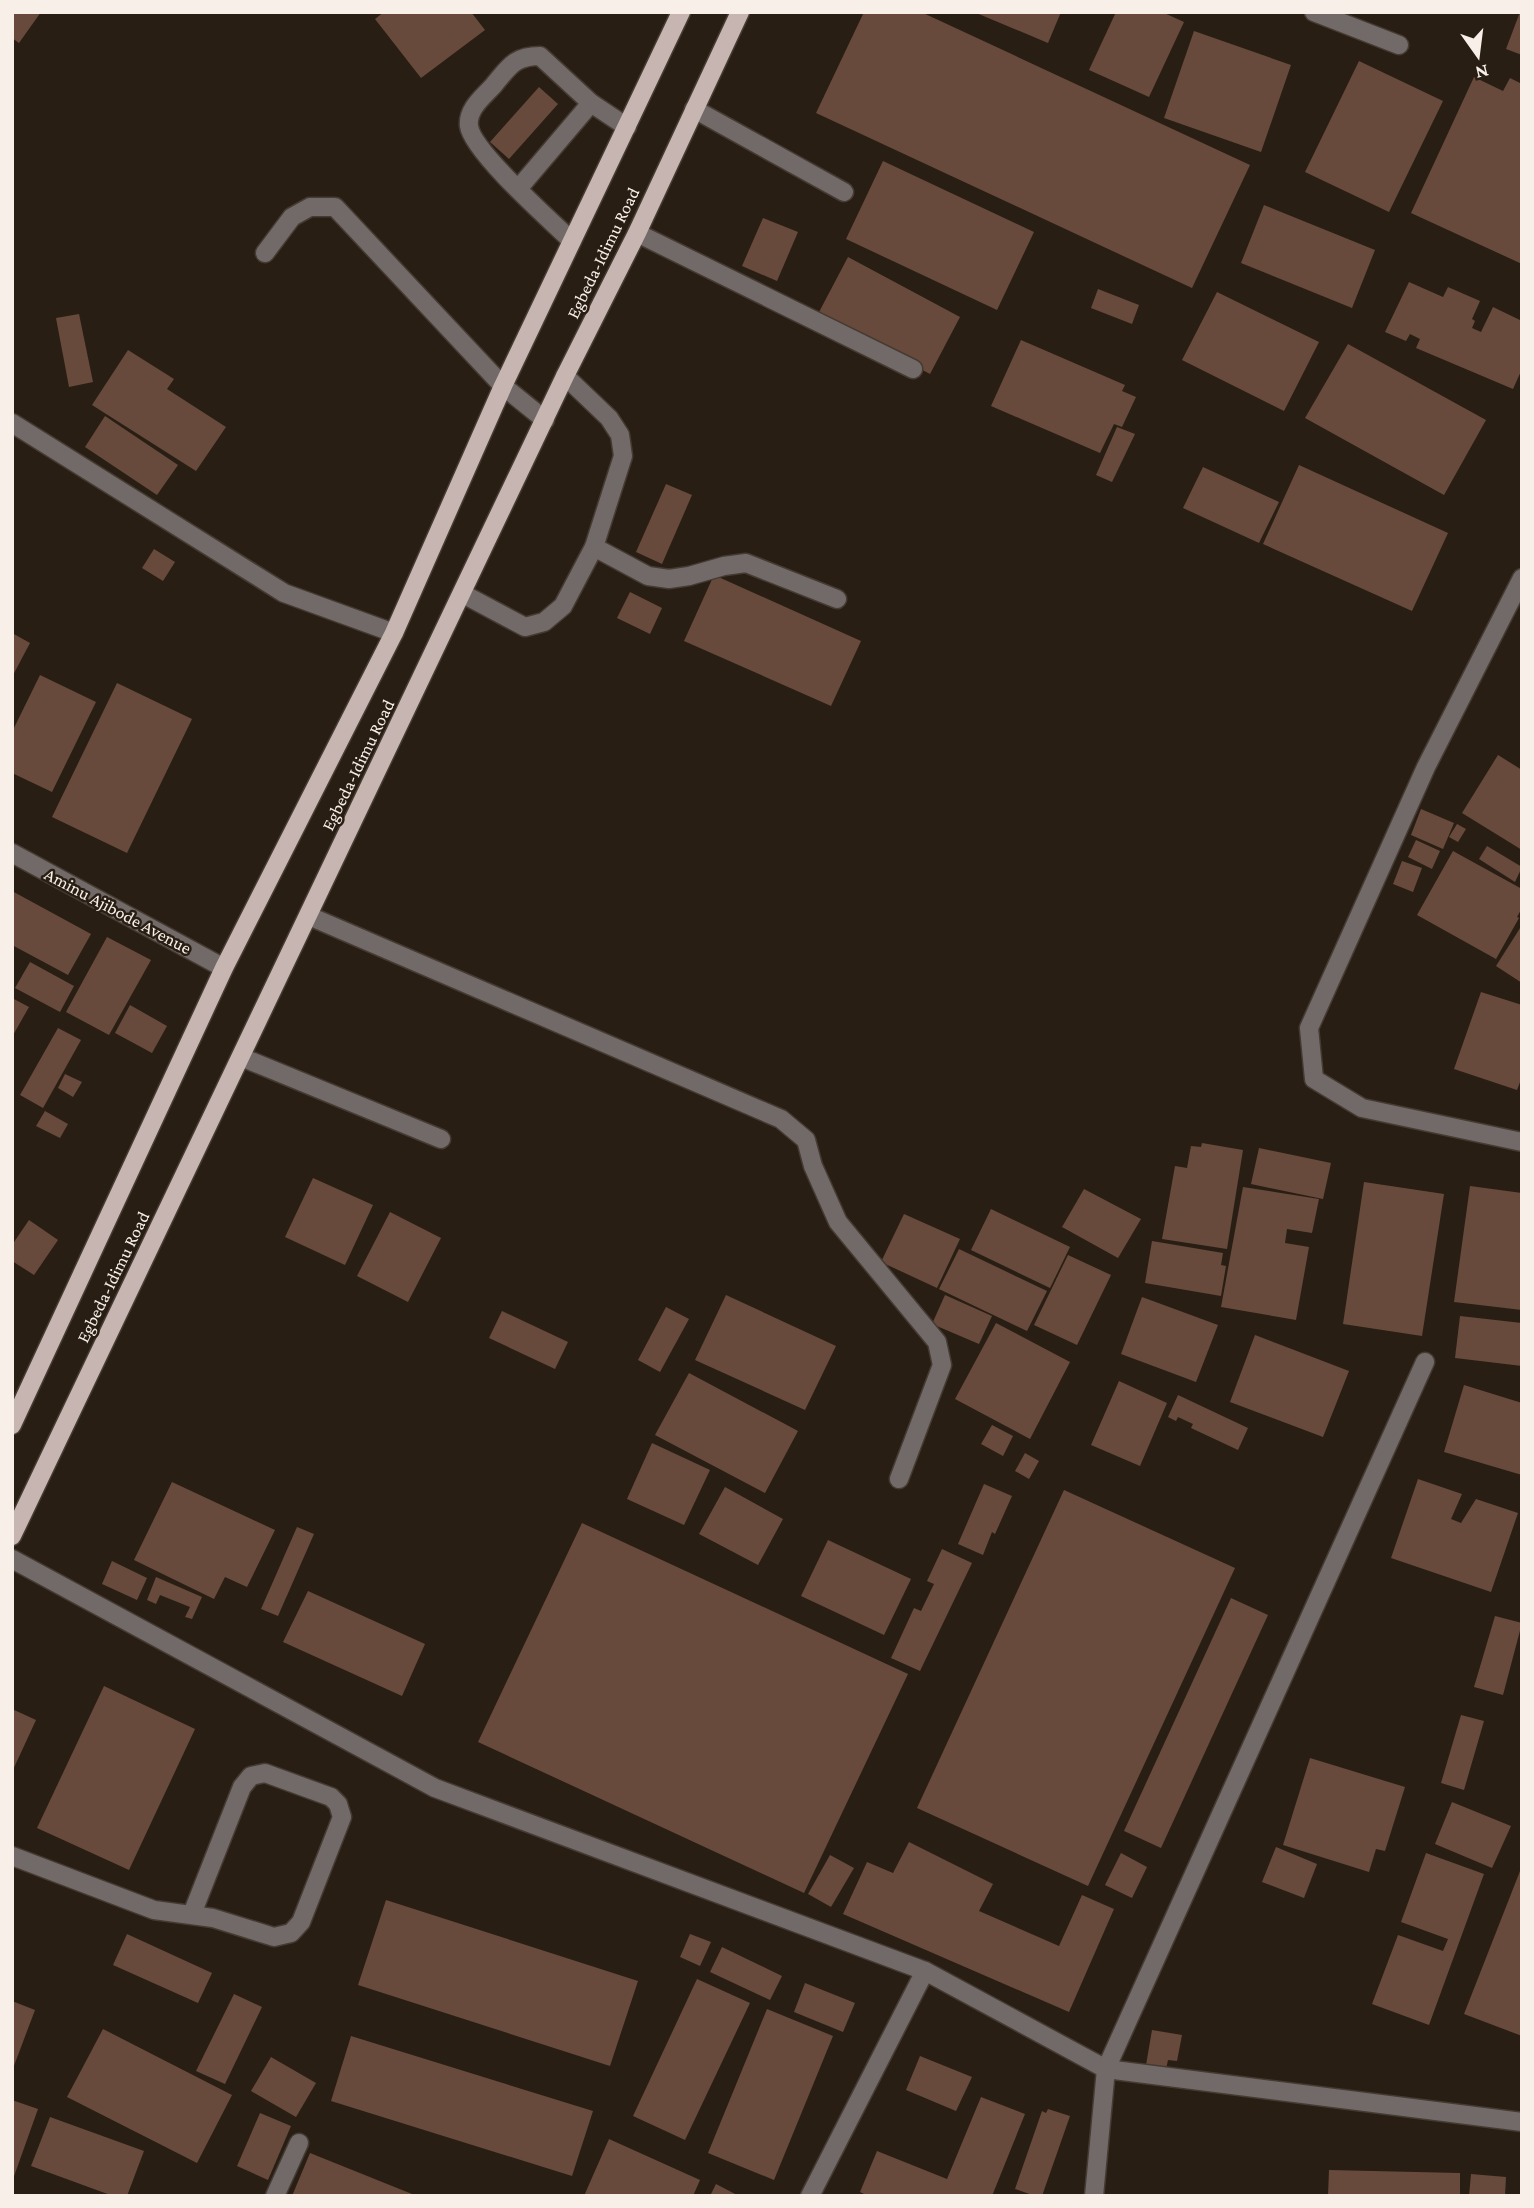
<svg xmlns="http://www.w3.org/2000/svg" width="1534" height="2208" font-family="'Crimson Pro',serif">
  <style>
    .building { fill: #674a3b }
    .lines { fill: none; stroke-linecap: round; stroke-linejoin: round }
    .minor-casing { stroke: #463b32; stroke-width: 21 }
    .major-casing { stroke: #463b32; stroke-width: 21 }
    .minor { stroke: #726a68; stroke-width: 18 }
    .major { stroke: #c6b5b1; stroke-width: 18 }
    .labels { text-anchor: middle; stroke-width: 5; stroke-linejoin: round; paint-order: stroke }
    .street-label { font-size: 18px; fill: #f7efe8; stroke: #291e14 }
  </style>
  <rect width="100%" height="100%" fill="#291e14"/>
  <g class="building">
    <polygon points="12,12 41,12 19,43 12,38"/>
    <polygon points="384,12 471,12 485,30 421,78 375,19"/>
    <polygon points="864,12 921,12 1250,165 1192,288 816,113"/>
    <polygon points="974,12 1061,12 1048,43"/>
    <polygon points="1116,12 1162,12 1184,22 1149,97 1089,70"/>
    <polygon points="1520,12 1522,12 1522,55 1506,49"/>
    <polygon points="1194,31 1291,65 1261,152 1164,118"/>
    <polygon points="1359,61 1443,101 1389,212 1305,172"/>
    <polygon points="1474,77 1503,91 1510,78 1522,84 1522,264 1411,213"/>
    <polygon points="539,87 558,104 509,159 490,142"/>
    <polygon points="883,161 1034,232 997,310 846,239"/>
    <polygon points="1264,205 1375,250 1352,308 1241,263"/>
    <polygon points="763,218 798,232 777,281 742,266"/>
    <polygon points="848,257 960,317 930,374 818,314"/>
    <polygon points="1409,282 1443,297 1448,287 1480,301 1472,319 1475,321 1472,328 1481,332 1493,307 1522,321 1522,369 1513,389 1416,348 1420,339 1410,334 1406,341 1385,332"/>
    <polygon points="1098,289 1139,305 1132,324 1091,308"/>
    <polygon points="1217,292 1319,342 1284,411 1182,360"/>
    <polygon points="79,314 93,382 69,387 56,318"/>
    <polygon points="1021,340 1125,385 1122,391 1136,397 1122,427 1114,424 1100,453 991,406"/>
    <polygon points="1348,344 1486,420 1444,495 1305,418"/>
    <polygon points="128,350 174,379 167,389 226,427 196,471 92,405"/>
    <polygon points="105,416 178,465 157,495 85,447"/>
    <polygon points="1117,427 1135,434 1112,482 1096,475"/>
    <polygon points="1299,465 1448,533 1412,611 1263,544"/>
    <polygon points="1203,467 1279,502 1259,543 1183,508"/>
    <polygon points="666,484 692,495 662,564 636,552"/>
    <polygon points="154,549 175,562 163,581 142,568"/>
    <polygon points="714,575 861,641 831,706 684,641"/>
    <polygon points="630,592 662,608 650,634 617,618"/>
    <polygon points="12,633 30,643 12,677"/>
    <polygon points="40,675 96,702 52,792 12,773 12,732"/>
    <polygon points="117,683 192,719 127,853 52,817"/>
    <polygon points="1498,755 1522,770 1522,850 1462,813"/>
    <polygon points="1421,809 1454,823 1443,849 1411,835"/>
    <polygon points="1457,824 1466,829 1458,842 1449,837"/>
    <polygon points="1416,840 1440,851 1432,869 1408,857"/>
    <polygon points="1487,846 1522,867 1515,882 1479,859"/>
    <polygon points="1453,851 1522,889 1522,908 1517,917 1519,918 1496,959 1417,915"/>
    <polygon points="1402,861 1422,868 1413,892 1393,884"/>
    <polygon points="12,891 91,934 68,975 12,945"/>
    <polygon points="1522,925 1522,983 1496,966"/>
    <polygon points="107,937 151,960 109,1035 66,1012"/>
    <polygon points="30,962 74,986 60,1012 15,988"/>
    <polygon points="1481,992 1522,1005 1522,1077 1517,1090 1454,1069"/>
    <polygon points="12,998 29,1007 12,1037"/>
    <polygon points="130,1005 167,1026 152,1053 115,1033"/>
    <polygon points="58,1028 81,1040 43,1108 20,1095"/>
    <polygon points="65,1074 82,1082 73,1097 58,1088"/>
    <polygon points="45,1111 68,1124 60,1138 36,1126"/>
    <polygon points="1202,1143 1243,1150 1227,1249 1162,1239 1175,1166 1187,1168 1191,1146 1201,1147"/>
    <polygon points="1259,1148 1331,1163 1323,1199 1251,1184"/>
    <polygon points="313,1178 373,1205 345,1265 285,1237"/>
    <polygon points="1364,1182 1444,1194 1422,1336 1343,1324"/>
    <polygon points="1470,1186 1522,1193 1522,1310 1454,1302"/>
    <polygon points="1243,1187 1319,1199 1312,1233 1287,1229 1285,1243 1309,1247 1296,1320 1221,1307"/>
    <polygon points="1084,1189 1141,1219 1118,1258 1062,1227"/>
    <polygon points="991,1209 1070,1247 1050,1288 971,1250"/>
    <polygon points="390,1212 441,1238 408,1302 357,1276"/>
    <polygon points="904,1214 960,1239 937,1288 881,1262"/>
    <polygon points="29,1220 58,1240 34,1275 12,1261 12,1245"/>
    <polygon points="1152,1241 1223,1253 1221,1265 1226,1266 1221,1296 1145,1283"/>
    <polygon points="959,1249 1047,1291 1027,1331 939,1289"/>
    <polygon points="1068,1255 1111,1275 1077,1345 1034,1325"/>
    <polygon points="726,1295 836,1346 805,1410 695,1360"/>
    <polygon points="945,1295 992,1316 979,1344 932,1324"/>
    <polygon points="1142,1297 1218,1325 1196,1382 1121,1354"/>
    <polygon points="666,1307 689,1319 660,1372 638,1360"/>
    <polygon points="502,1311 568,1342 555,1369 489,1338"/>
    <polygon points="1460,1316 1522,1323 1522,1366 1455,1358"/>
    <polygon points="996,1323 1070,1362 1030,1439 955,1399"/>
    <polygon points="1255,1335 1349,1371 1323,1437 1230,1402"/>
    <polygon points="689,1373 798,1431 765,1493 655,1435"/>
    <polygon points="1119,1381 1167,1403 1140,1466 1091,1445"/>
    <polygon points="1464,1385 1522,1403 1522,1475 1444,1452"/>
    <polygon points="1178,1395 1248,1428 1238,1450 1191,1428 1193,1424 1178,1417 1176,1421 1168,1417"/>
    <polygon points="992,1425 1013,1436 1003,1456 981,1444"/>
    <polygon points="652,1443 710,1470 684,1525 627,1499"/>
    <polygon points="1025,1453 1039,1461 1029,1479 1015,1471"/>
    <polygon points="1418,1479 1462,1494 1451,1519 1461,1523 1476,1499 1518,1513 1491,1592 1391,1558"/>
    <polygon points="172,1482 275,1530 247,1587 225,1577 214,1599 134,1560"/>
    <polygon points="984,1484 1012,1496 995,1534 992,1532 983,1555 958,1544"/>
    <polygon points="725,1487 783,1519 758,1565 699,1534"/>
    <polygon points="1064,1490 1235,1568 1088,1886 917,1808"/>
    <polygon points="582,1523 908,1674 804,1893 478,1742"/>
    <polygon points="297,1527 314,1534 278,1616 261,1609"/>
    <polygon points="828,1540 911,1579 884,1635 801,1596"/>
    <polygon points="942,1549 972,1563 920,1671 891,1658 914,1608 921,1611 934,1584 927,1581"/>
    <polygon points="112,1561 147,1578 137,1600 102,1584"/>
    <polygon points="156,1577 202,1597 192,1619 185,1617 190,1607 160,1595 156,1604 147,1600"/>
    <polygon points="308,1591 425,1644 402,1696 283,1642"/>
    <polygon points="1231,1598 1268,1615 1161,1848 1124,1831"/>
    <polygon points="1495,1616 1522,1623 1503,1695 1474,1687"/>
    <polygon points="104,1686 195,1729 129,1870 37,1828"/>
    <polygon points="12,1709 36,1720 12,1772"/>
    <polygon points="1461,1715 1484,1721 1464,1790 1441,1783"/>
    <polygon points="1310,1758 1405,1787 1385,1851 1376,1849 1369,1872 1283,1845"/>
    <polygon points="1452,1802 1511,1826 1492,1868 1435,1844"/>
    <polygon points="909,1842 993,1884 979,1911 1059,1946 1082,1895 1114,1909 1069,2012 843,1914 867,1862 893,1873"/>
    <polygon points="1276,1847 1317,1864 1304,1898 1262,1882"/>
    <polygon points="1121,1853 1147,1867 1132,1898 1105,1885"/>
    <polygon points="1426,1853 1484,1874 1429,2025 1372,2004 1398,1935 1443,1951 1448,1939 1401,1922"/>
    <polygon points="830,1855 854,1868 831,1907 808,1894"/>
    <polygon points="1522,1866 1522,2036 1464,2014"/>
    <polygon points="386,1900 638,1981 610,2066 358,1985"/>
    <polygon points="127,1934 212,1973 198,2003 113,1965"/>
    <polygon points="690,1934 711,1942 700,1966 680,1957"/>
    <polygon points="722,1947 782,1976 770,2000 710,1972"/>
    <polygon points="697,1979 750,2003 685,2140 633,2116"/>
    <polygon points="805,1983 855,2003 843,2032 794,2012"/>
    <polygon points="234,1994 262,2007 225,2084 196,2071"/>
    <polygon points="12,2001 35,2010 12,2071"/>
    <polygon points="767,2009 833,2036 774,2180 708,2153"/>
    <polygon points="103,2029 232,2095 197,2163 67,2097"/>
    <polygon points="1152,2030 1182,2035 1177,2061 1168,2060 1165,2074 1145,2071"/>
    <polygon points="351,2036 593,2111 572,2176 331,2101"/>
    <polygon points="920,2056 972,2077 956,2111 906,2090"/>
    <polygon points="271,2057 316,2083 296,2117 251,2091"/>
    <polygon points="981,2097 1025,2114 992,2196 868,2196 860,2192 877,2151 947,2179"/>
    <polygon points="12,2100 38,2109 13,2179 12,2179"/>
    <polygon points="1048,2109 1070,2116 1042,2196 1035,2196 1015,2189 1042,2111 1046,2113"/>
    <polygon points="260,2113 291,2126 268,2180 237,2166"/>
    <polygon points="50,2117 144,2151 127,2196 113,2196 31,2166"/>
    <polygon points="609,2139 700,2180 693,2196 584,2196"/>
    <polygon points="310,2153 417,2196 292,2196"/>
    <polygon points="1329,2170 1460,2173 1460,2196 1328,2196"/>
    <polygon points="1471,2174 1506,2177 1505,2196 1469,2196"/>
    <polygon points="716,2184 739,2196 710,2196"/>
  </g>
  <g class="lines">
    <defs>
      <g id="minor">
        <polyline points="1314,12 1399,45"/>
        <polyline points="694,109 844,192"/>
        <polyline points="518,189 591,103"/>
        <polyline points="637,233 913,369"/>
        <path d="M572,241C551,221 472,151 469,126C467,109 483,97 493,86C509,67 514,56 540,56L591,103L627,127"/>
        <polyline points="265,253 292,217 310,207 335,207 503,386 545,420"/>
        <polyline points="12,423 284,593 394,633"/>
        <polyline points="594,547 648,576 669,579 689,576 724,566 746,563 837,599"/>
        <polyline points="1522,578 1426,767 1309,1028 1314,1079 1362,1108 1522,1142"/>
        <polyline points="463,594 525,627 544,622 563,606 594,547 623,456 620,435 609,418 565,376"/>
        <polyline points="12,853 224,968"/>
        <polyline points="309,916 781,1119 806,1140 813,1166 838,1222 937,1342 942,1365 899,1479"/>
        <polyline points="241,1057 441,1139"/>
        <polyline points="12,1559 435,1788 925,1971 1106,2069 1522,2122"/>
        <polyline points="12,1856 154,1910 213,1918 274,1937 291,1933 301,1922 342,1817 338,1804 331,1797 265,1773 251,1776 242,1787 192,1914"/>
        <polyline points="275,2196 299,2143"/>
        <polyline points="810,2196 925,1971"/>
        <polyline points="1094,2196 1106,2069 1425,1362"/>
      </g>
      <g id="major">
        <polyline points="12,1425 224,968 394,633 503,386 681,12"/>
        <polyline points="12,1536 565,376 637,233 740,12"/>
      </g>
    </defs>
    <use href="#minor" class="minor-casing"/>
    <use href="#major" class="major-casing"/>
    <use href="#minor" class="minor"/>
    <use href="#major" class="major"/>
  </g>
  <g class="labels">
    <g class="street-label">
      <text transform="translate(603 253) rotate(-64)" y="6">Egbeda-Idimu Road</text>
      <text transform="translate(358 765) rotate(-64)" y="6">Egbeda-Idimu Road</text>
      <text transform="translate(118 911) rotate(28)" y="6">Aminu Ajibode Avenue</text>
      <text transform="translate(113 1277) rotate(-64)" y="6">Egbeda-Idimu Road</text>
    </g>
  </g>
  <rect width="1534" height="2208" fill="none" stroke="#f7efe8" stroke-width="28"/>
  <g transform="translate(1478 56) rotate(166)" stroke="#291e14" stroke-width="5" paint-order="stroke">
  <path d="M0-5L12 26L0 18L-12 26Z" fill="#f7efe8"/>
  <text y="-10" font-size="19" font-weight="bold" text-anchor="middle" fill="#f7efe8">N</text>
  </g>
</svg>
